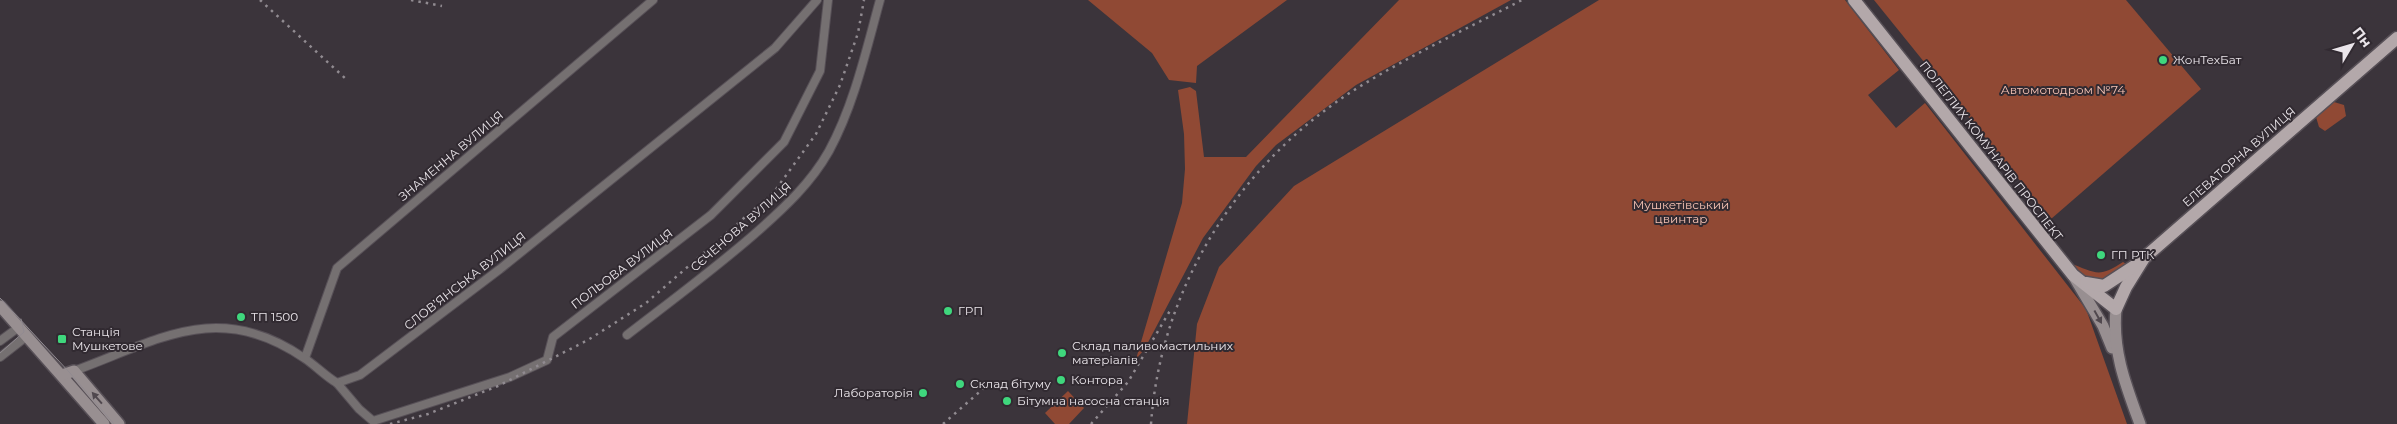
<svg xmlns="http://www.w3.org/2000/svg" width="2397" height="424" font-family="Montserrat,sans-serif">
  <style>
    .green { fill: #904934 }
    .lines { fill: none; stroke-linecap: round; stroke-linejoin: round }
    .minor-casing { stroke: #575057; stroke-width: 10 }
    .secondary-casing { stroke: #575057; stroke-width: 14 }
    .primary-casing { stroke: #575057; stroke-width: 15 }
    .minor { stroke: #757071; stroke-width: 8 }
    .secondary { stroke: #988f91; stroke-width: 11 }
    .primary { stroke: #b3a8aa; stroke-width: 12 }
    .tram { stroke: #918b91; stroke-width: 1 }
    .rail { stroke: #918b91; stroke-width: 2.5; stroke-dasharray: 2.5 5; stroke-linecap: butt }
    .oneway { fill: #50484e }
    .poi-dot { fill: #3fd77d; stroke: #312a31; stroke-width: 2 }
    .labels { text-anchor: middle; stroke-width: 4; stroke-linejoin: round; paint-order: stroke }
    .poi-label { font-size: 12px; fill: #eae5ea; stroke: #312a31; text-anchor: start }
    .park-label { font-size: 12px; fill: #f8c4b5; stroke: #312a31 }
    .street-label { font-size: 12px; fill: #eae5ea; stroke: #312a31 }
  </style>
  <rect width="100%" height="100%" fill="#3b343b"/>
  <g class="green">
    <polygon points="1088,0 1287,0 1197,66 1196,83 1169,80 1152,53"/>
    <polygon points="1399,0 1511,0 1356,85 1276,145 1256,166 1203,238 1144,350 1136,359 1182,203 1185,169 1184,134 1178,90 1190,87 1196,91 1204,157 1246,157"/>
    <polygon points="1599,0 1845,0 1899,70 1868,95 1896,128 1925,103 2086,309 2127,424 1187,424 1197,324 1219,267 1294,186"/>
    <polygon points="1874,0 2126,0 2201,89 2051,219"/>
    <polygon points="2334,102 2344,105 2346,116 2325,131 2319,127 2316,117"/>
    <path d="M2123,262L2128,265L2104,282L2083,277L2069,263C2095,272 2098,279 2123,262Z"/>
    <polygon points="1068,391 1084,408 1069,424 1055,424 1045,413"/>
  </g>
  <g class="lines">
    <defs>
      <g id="minor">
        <path d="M627,335C671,301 716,268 758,231C785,207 811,183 829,151C854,105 866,51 880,0"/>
        <polyline points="0,341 19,327"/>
        <polyline points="0,357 27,336"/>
        <polyline points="305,358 337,268 653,0"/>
        <path d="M74,371C159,340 218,299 304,358C315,365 325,376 337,383L360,375L500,269L775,48L817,0"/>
        <polyline points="337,383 359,409 373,421 510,377 547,360 553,337 711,215 784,142 820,71 828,0"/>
      </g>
      <g id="secondary">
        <polyline points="2074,277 2103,326 2112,348"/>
        <polyline points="0,306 104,424"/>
        <path d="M2116,309C2112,351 2126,386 2140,424"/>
        <polyline points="62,375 74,371 119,424"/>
      </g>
      <g id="primary">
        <polyline points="1854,0 2073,275 2116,309 2126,287 2144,258 2397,38"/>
        <polyline points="2086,283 2104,286 2136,265"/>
      </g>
    </defs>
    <use href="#minor" class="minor-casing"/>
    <use href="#secondary" class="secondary-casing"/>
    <use href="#primary" class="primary-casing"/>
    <use href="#minor" class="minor"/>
    <use href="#secondary" class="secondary"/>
    <use href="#primary" class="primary"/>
    <g class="tram">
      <polyline points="0,298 70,373 114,424"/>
      <polyline points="0,353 24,332 21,319"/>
    </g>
    <g class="rail">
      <polyline points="260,0 346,79"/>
      <polyline points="411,0 442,6"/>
      <polyline points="390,424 428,414 498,386 588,340 646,303 774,192 816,134 840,85 858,33 864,0"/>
      <polyline points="943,424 984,388"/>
      <polyline points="1091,424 1128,382 1171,309"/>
      <path d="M1151,424C1161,285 1241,160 1359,87C1411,55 1468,28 1522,0"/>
    </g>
  </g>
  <defs><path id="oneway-solid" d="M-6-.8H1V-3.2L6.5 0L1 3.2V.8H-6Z" transform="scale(1.25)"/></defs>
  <g class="oneway">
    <use href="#oneway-solid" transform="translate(2098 317) rotate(61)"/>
    <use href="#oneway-solid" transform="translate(97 398) rotate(-131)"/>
  </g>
  <g class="poi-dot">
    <circle cx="2163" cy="60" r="5"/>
    <circle cx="2101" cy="255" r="5"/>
    <circle cx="948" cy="311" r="5"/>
    <circle cx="241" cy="317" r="5"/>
    <rect x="57" y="334" width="10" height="10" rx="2.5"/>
    <circle cx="1062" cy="353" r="5"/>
    <circle cx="1061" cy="380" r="5"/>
    <circle cx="960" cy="384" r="5"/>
    <circle cx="923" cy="393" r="5"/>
    <circle cx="1007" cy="401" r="5"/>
  </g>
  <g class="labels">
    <g class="poi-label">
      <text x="2173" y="64">ЖонТехБат</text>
      <text x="2111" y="259">ГП РТК</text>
      <text x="958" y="315">ГРП</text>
      <text x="251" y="321">ТП 1500</text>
      <text x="72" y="336">Станція<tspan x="72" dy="14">Мушкетове</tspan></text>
      <text x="1072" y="350">Склад паливомастильних<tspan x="1072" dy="14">матеріалів</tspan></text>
      <text x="1071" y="384">Контора</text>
      <text x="970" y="388">Склад бітуму</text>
      <text x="913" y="397" text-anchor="end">Лабораторія</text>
      <text x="1017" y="405">Бітумна насосна станція</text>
    </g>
    <g class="park-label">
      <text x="2063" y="94">Автомотодром №74</text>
      <text x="1681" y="209">Мушкетівський<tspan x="1681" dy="14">цвинтар</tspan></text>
    </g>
    <g class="street-label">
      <text transform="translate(1991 151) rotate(52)" y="4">ПОЛЕГЛИХ КОМУНАРІВ ПРОСПЕКТ</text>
      <text transform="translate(451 156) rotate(-40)" y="4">ЗНАМЕННА ВУЛИЦЯ</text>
      <text transform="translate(2239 157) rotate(-41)" y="4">ЕЛЕВАТОРНА ВУЛИЦЯ</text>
      <text transform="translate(741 227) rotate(-41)" y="4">СЄЧЕНОВА ВУЛИЦЯ</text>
      <text transform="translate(622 269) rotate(-37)" y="4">ПОЛЬОВА ВУЛИЦЯ</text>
      <text transform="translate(465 281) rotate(-38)" y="4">СЛОВ’ЯНСЬКА ВУЛИЦЯ</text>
    </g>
  </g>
  <g transform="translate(2352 45) rotate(52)" stroke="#312a31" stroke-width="4" paint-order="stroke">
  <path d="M0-4L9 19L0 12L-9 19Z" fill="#eae5ea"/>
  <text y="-8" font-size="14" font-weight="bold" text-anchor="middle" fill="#eae5ea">Пн</text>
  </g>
</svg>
